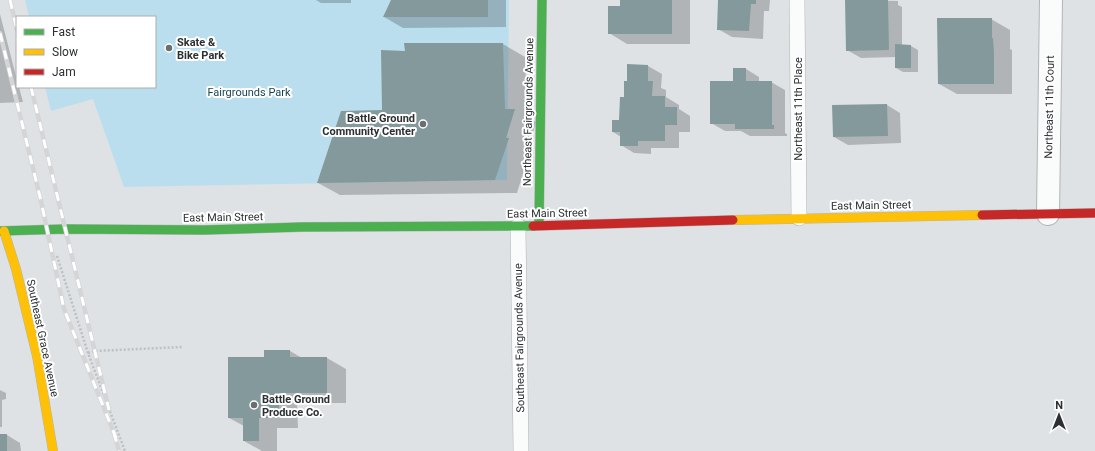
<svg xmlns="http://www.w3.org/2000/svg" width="1095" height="451" font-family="Roboto,sans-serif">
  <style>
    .green { fill: #bbdeee }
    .shadow { fill: #0003 }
    .building { fill: #84999b }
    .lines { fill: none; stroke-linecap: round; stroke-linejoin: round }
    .lane-casing { stroke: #b1b5b7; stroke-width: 16 }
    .street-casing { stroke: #b1b5b7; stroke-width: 24 }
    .fast-casing { stroke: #b1b5b7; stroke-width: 10 }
    .slow-casing { stroke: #b1b5b7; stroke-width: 10 }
    .jam-casing { stroke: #b1b5b7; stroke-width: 10 }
    .path { stroke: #bec0c2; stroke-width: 2.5; stroke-dasharray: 2 2; stroke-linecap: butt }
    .lane { stroke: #fafbfb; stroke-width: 15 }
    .street { stroke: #fafbfb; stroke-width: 22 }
    .fast { stroke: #4caf50; stroke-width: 9 }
    .slow { stroke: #ffc107; stroke-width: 9 }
    .jam { stroke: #c62828; stroke-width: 9 }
    .rail-casing { stroke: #d4d5d6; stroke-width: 4.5 }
    .rail { stroke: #fff; stroke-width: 3; stroke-dasharray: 9; stroke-linecap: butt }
    .poi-dot { fill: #6a6e70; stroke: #fff; stroke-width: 1.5 }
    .labels { text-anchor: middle; stroke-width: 4; stroke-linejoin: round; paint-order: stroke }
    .poi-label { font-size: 11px; font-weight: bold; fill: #2c3032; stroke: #fff; text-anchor: start }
    .park-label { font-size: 11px; fill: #133e4f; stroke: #fff }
    .street-label { font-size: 11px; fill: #2c3032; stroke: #fff }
  </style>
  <rect width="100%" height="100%" fill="#dee2e4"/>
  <polygon class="green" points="25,0 509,0 507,180 124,187 93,99 51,111 45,87 155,87 155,17 29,17"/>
  <g class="shadow">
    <polygon points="316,0 351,0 351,3 321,3"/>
    <polygon points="392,0 506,0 506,27 403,28 384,17"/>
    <polygon points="621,0 690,0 690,44 627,44 609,33 621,7"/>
    <polygon points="719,0 770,0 769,11 764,11 763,39 732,37 718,29"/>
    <polygon points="846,0 898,1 898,5 902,7 902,45 911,46 918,50 918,72 903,72 896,68 896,57 861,58 847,50"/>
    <polygon points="0,14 17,80 17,87 19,87 23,102 0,103"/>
    <polygon points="991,19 1010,30 1010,49 1012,50 1012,94 957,94 939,84"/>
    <polygon points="503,44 525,57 527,117 536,122 528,150 530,151 517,193 340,195 318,183 383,111 406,52"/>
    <polygon points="648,66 662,74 661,88 666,90 666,97 679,105 679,109 690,116 690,132 679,132 679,148 651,148 651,154 634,153 621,145 621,137 613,132 620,121 628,82"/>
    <polygon points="746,69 759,77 759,82 771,82 785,90 785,133 787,134 787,136 750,136 741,131 725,131 711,123 734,82"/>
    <polygon points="887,105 900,113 901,143 848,145 834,137"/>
    <polygon points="290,351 302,358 327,358 346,369 346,403 297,403 298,428 277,428 277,451 262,451 244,441 244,426 229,418 265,358"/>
    <polygon points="0,390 6,393 6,399 2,400 2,427 0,427"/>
    <polygon points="0,435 7,435 20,443 21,451 0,451"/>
  </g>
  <g class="building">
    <polygon points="391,0 488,0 488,17 383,17"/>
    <polygon points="620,0 672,0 672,34 608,34 608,6 620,6"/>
    <polygon points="718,0 756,0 756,4 751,4 749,31 717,30"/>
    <polygon points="845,0 888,0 889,50 846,51"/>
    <polygon points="937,18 992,18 992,38 993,38 994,53 994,84 938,84"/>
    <polygon points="404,43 503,43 505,109 515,109 506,138 509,138 495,180 317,183 341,111 382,110 381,50 405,51"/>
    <polygon points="895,44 911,45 911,68 895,68"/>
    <polygon points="627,64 648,65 648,81 653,81 652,96 665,96 665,107 677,107 677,125 665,125 665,141 638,141 638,146 620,146 620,132 612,132 612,120 619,120 620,97 624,97 624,81 627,81"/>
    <polygon points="733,68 746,68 746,81 772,81 772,125 774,125 774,129 735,129 735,124 710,124 710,81 733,81"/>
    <polygon points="887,104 888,136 833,137 832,105"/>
    <polygon points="264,350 290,350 290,357 327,357 327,393 279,393 279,418 259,418 259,441 243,441 243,418 228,418 228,357 264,357"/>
    <rect x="0" y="434" width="7" height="17"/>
  </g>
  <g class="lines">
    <defs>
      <g id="lane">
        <polyline points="797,0 799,218"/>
        <polyline points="518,226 521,451"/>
      </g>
      <polyline id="street" points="1048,214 1051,0"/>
      <g id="fast">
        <polyline points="539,225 542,0"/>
        <polyline points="0,231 66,229 204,230 302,227 533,226"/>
      </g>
      <g id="slow">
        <polyline points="733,220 982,215"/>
        <polyline points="4,231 16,269 37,356 53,451"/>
      </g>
      <g id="jam">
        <polyline points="982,215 1095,213"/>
        <polyline points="533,226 733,220"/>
      </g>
    </defs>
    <use href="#lane" class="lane-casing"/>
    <use href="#street" class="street-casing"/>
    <use href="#fast" class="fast-casing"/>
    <use href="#slow" class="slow-casing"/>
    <use href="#jam" class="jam-casing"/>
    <g class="path">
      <polyline points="57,256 88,353 125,451"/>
      <polyline points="88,353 95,351 182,347"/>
    </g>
    <use href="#lane" class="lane"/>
    <use href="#street" class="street"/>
    <use href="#fast" class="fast"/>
    <use href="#slow" class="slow"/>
    <use href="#jam" class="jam"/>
    <defs>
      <g id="rail">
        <polyline points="10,0 17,30"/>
        <polyline points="0,33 41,201 64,309 116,438"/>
        <polyline points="31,87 109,410"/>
        <polyline points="114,433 119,451"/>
      </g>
    </defs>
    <use href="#rail" class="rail-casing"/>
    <use href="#rail" class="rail"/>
  </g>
  <g class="poi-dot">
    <circle cx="169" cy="48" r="4"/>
    <circle cx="423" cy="124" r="4"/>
    <circle cx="254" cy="405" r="4"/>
  </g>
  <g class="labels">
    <g class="poi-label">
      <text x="177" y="46">Skate &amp;<tspan x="177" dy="13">Bike Park</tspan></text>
      <text x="415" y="122" text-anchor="end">Battle Ground<tspan x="415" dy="13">Community Center</tspan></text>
      <text x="262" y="403">Battle Ground<tspan x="262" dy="13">Produce Co.</tspan></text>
    </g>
    <g class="park-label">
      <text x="249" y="96">Fairgrounds Park</text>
    </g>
    <g class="street-label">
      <text transform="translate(1049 107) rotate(-89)" y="4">Northeast 11th Court</text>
      <text transform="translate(798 109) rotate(-90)" y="4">Northeast 11th Place</text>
      <text transform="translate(528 112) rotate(-89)" y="4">Northeast Fairgrounds Avenue</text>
      <text transform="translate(871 205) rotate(-1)" y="4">East Main Street</text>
      <text transform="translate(547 213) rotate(-1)" y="4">East Main Street</text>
      <text transform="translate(223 217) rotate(-1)" y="4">East Main Street</text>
      <text transform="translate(43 338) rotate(78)" y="4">Southeast Grace Avenue</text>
      <text transform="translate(519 338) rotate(-91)" y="4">Southeast Fairgrounds Avenue</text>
    </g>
  </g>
  <rect x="16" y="16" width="140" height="72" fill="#ffffff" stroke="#abacad"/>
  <rect x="24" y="29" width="20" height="6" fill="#4caf50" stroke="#abacad"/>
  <text x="52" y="36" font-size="12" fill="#2c3032">Fast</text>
  <rect x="24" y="49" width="20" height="6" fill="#ffc107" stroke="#abacad"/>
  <text x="52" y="56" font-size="12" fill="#2c3032">Slow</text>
  <rect x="24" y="69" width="20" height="6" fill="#c62828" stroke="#abacad"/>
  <text x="52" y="76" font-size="12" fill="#2c3032">Jam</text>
  <g transform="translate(1059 415)" stroke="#ffffff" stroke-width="3" paint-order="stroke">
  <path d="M0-3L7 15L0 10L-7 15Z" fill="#2c3032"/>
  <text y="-6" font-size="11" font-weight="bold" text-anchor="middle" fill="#2c3032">N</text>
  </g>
</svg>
